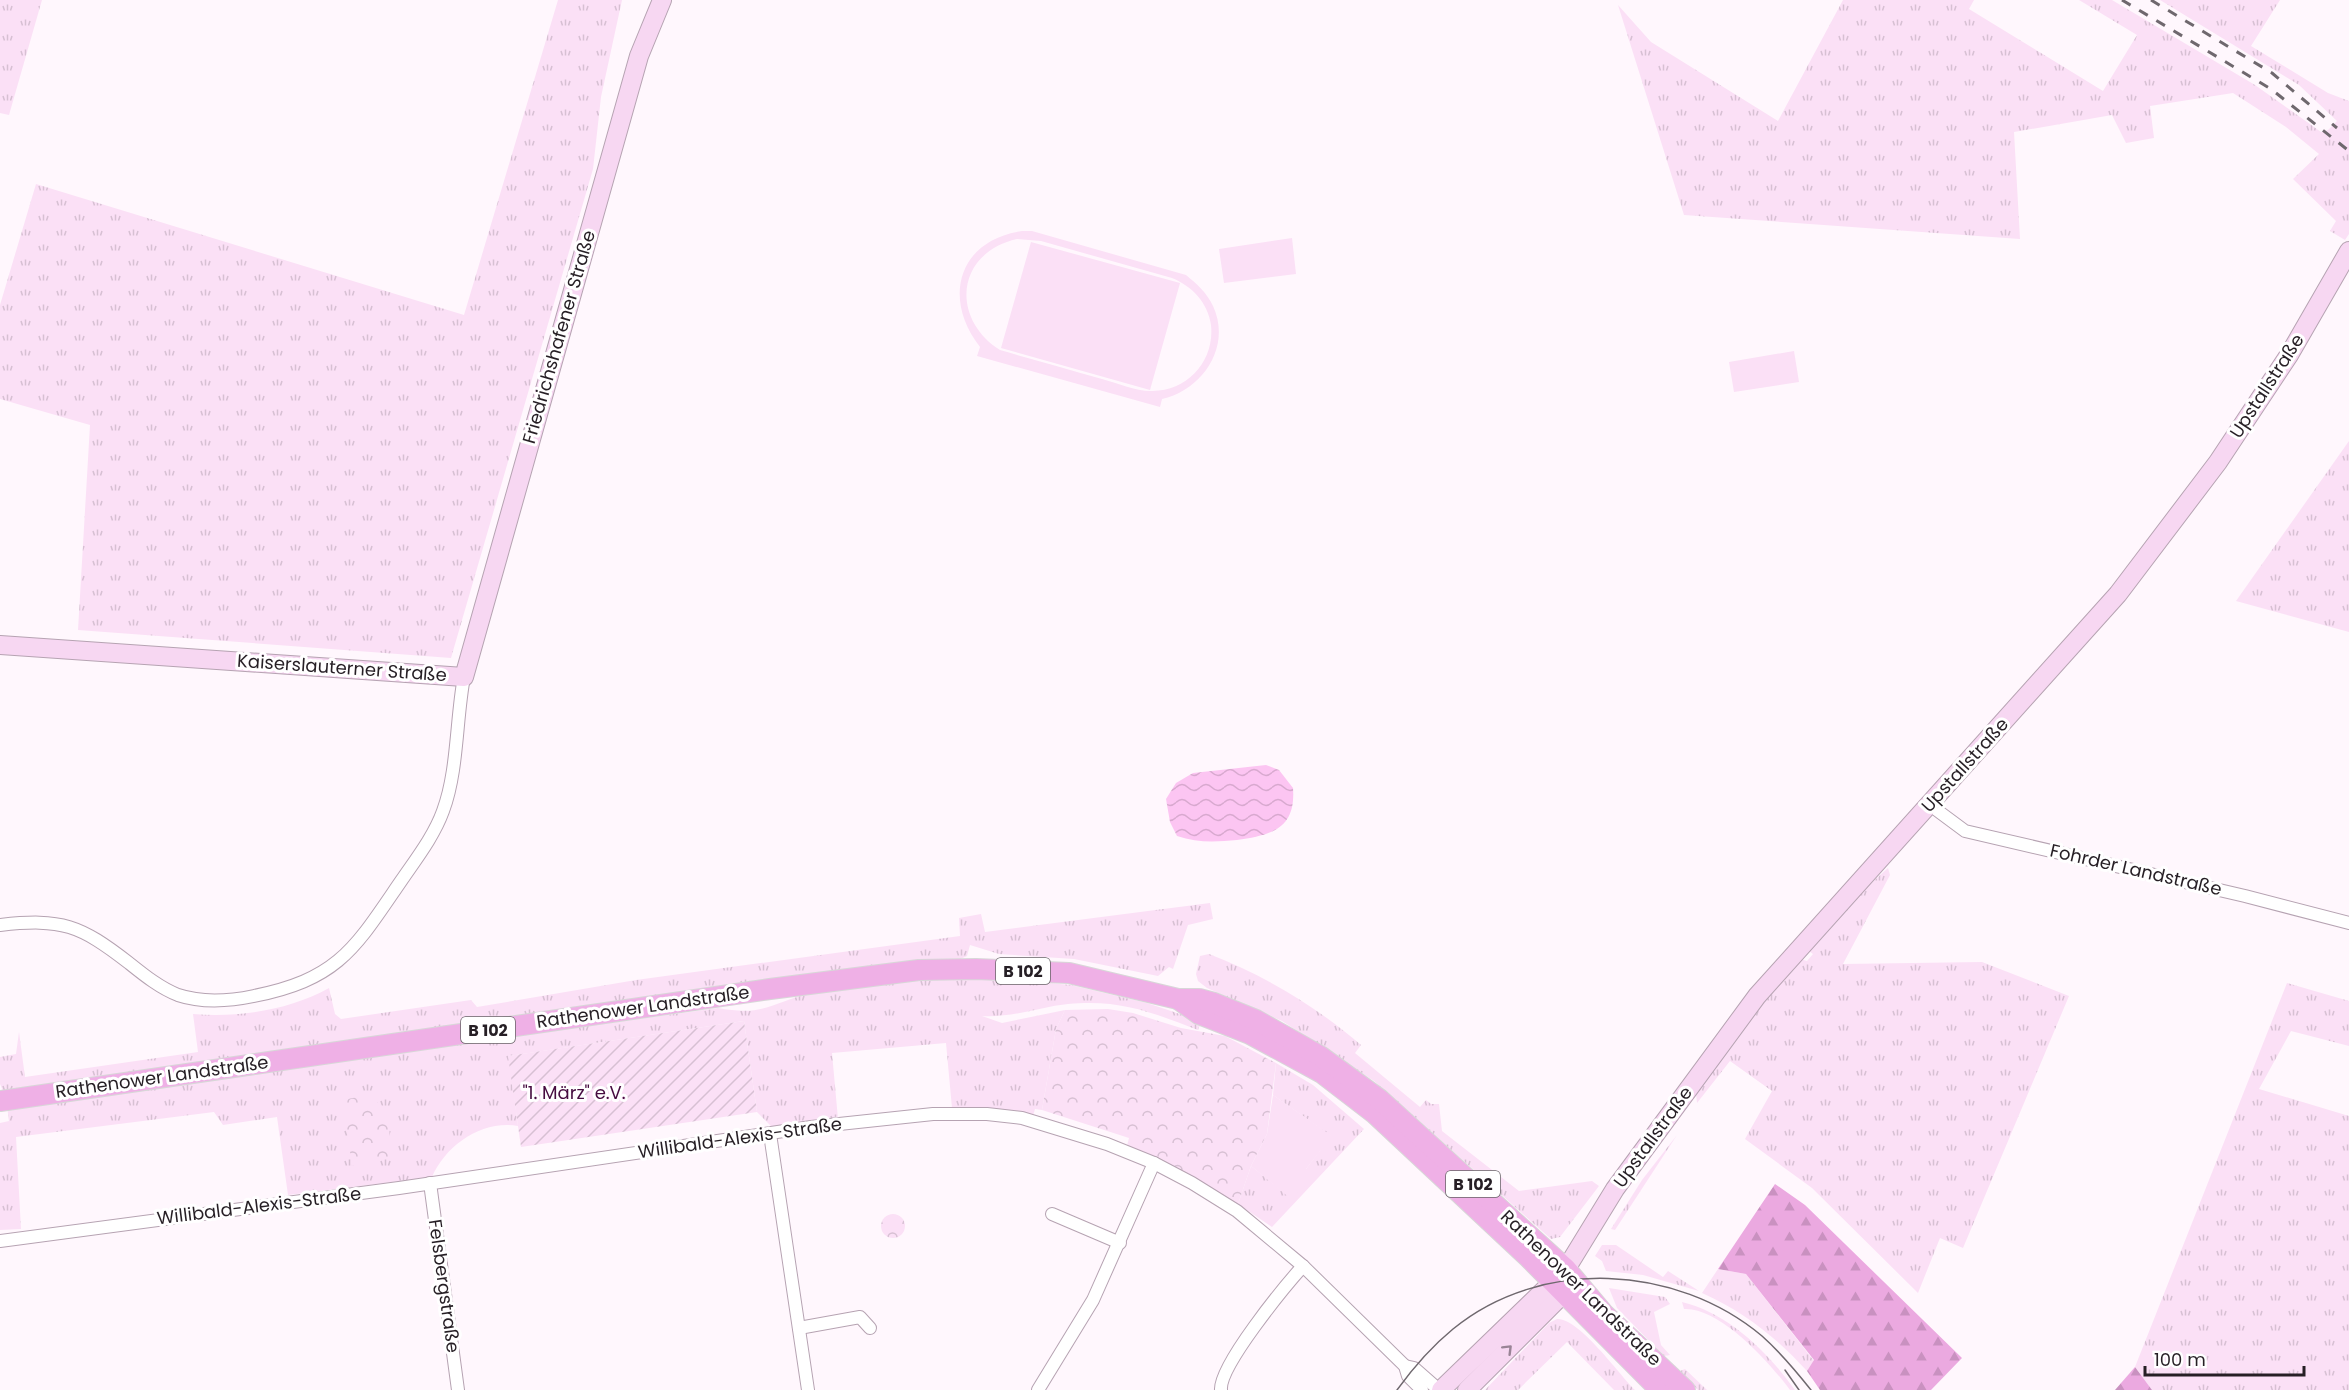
<svg xmlns="http://www.w3.org/2000/svg" width="2349" height="1390" font-family="Poppins,sans-serif">
  <style>
    .grass { fill: url(#grass-tufts) }
    .forest { fill: url(#forest-firs) }
    .park { fill: url(#park-crowns) }
    .garden { fill: url(#garden-furrows) }
    .pitch { fill: #fbe0f6; fill-rule: evenodd }
    .water { fill: url(#water-waves) }
    .lines { fill: none; stroke-linecap: round; stroke-linejoin: round }
    .street-casing { stroke: #b6a3b2; stroke-width: 14 }
    .secondary-casing { stroke: #b6a3b2; stroke-width: 20 }
    .primary-casing { stroke: #d8d7d8; stroke-width: 22 }
    .street { stroke: #fff; stroke-width: 12 }
    .secondary { stroke: #f7d7f2; stroke-width: 18 }
    .primary { stroke: #efb0e6; stroke-width: 20 }
    .tram { stroke: #6f686e; stroke-width: 1.5 }
    .rail { stroke: #6f686e; stroke-width: 3; stroke-dasharray: 10 10; stroke-linecap: butt }
    .oneway { stroke: #998496 }
    .labels { text-anchor: middle; stroke-width: 6; stroke-linejoin: round; paint-order: stroke }
    .shield { fill: #fff; stroke: #676266; stroke-width: 1.5 }
    .shield-label { font-size: 16px; font-weight: bold; fill: #261f25 }
    .street-label { font-size: 18px; fill: #261f25; stroke: #fff }
    .park-label { font-size: 18px; fill: #460c40; stroke: #fff }
  </style>
  <defs>
    <pattern id="grass-tufts" width="24" height="20" patternUnits="userSpaceOnUse" patternTransform="scale(1.5)"><rect width="24" height="20" fill="#fbe0f6"/><path d="M3 7l-1-3M5 7V3M7 7l1-3M15 17l-1-3M17 17v-4M19 17l1-3" fill="none" stroke="#d7c0d3"/></pattern>
    <pattern id="forest-firs" width="22" height="20" patternUnits="userSpaceOnUse" patternTransform="scale(1.5)"><rect width="22" height="20" fill="#eba9e0"/><path d="M5 1l3.5 6h-7zM16 11l3.5 6h-7z" fill="#c991c0"/></pattern>
    <pattern id="park-crowns" width="20" height="18" patternUnits="userSpaceOnUse" patternTransform="scale(1.5)"><rect width="20" height="18" fill="#fbe0f6"/><path d="M2 6a3 3 0 1 1 6 0M12 15a3 3 0 1 1 6 0" fill="none" stroke="#d7c0d3"/></pattern>
    <pattern id="garden-furrows" width="10" height="10" patternUnits="userSpaceOnUse" patternTransform="scale(1.5)"><rect width="10" height="10" fill="#fbe0f6"/><path d="M-1 1l2-2M0 10L10 0M9 11l2-2" fill="none" stroke="#d7c0d3"/></pattern>
    <pattern id="water-waves" width="16" height="10" patternUnits="userSpaceOnUse" patternTransform="scale(1.5)"><rect width="16" height="10" fill="#fcc5f2"/><path d="M0 5q4-4 8 0t8 0" fill="none" stroke="#d8a9cf"/></pattern>
  </defs>
  <rect width="100%" height="100%" fill="#fff7fd"/>
  <g class="grass">
    <polygon points="0,0 42,0 9,115 0,113"/>
    <polygon points="558,0 622,0 601,97 593,169 451,658 78,630 90,425 0,399 0,305 36,184 464,315"/>
    <polygon points="1843,0 1974,0 1969,9 2103,91 2137,35 2079,0 2112,0 2255,85 2321,132 2328,130 2337,121 2299,85 2160,0 2280,0 2251,46 2328,93 2349,101 2349,234 2345,240 2330,231 2336,221 2293,179 2319,154 2286,127 2233,93 2150,106 2154,138 2126,143 2112,115 2014,132 2020,239 1684,215 1618,5 1651,42 1778,121"/>
    <polygon points="2349,441 2349,632 2236,601"/>
    <polygon points="1888,868 1890,875 1843,964 1982,962 2069,996 1963,1248 1940,1238 1918,1293 1812,1188 1745,1139 1772,1091 1730,1061 1697,1103 1696,1093 1797,958 1807,961 1813,954 1806,949 1848,904"/>
    <path d="M1210,903L1213,919L1188,925L1173,969L1169,967L1158,976L1074,959L999,954L970,945L967,956L956,961L769,981L3,1091L0,1084V1057L16,1054L19,1032L25,1077L198,1052L193,1014C238,1018 290,1010 329,988L335,1014L341,1019L471,1000L477,1007L636,980L960,936L959,918L981,914L985,932Z"/>
    <path d="M1209,954C1264,975 1317,1007 1361,1045L1355,1053L1420,1107L1426,1100L1431,1104H1439L1442,1131L1519,1191L1592,1181L1599,1186L1560,1237L1551,1239L1374,1081L1282,1021L1207,988L1198,981L1196,974L1200,956Z"/>
    <path d="M984,977L1071,985L1147,1003L1201,1021L1198,1030C1151,1012 1120,999 1068,1004C1039,1007 1012,1018 982,1016L1002,1023L1065,1010L1056,1029L1042,1110L1035,1109L1033,1116L952,1108L946,1043L832,1053L838,1119L773,1128L757,1112L744,1021L509,1056L518,1126C482,1120 446,1145 432,1177L288,1195L277,1117L223,1125L214,1112L16,1137L21,1229L0,1230V1123L9,1121L7,1106L718,1008C764,1017 772,1002 812,993C865,981 929,979 984,977Z"/>
    <polygon points="2287,983 2349,1001 2349,1046 2291,1031 2259,1089 2349,1116 2349,1390 2152,1390 2135,1367"/>
    <polygon points="1276,1063 1313,1085 1364,1129 1272,1227 1238,1204 1251,1166 1291,1198 1306,1169 1331,1136 1273,1095"/>
    <polygon points="1677,1135 1615,1230 1611,1229 1642,1180"/>
    <polygon points="1602,1245 1616,1245 1663,1277 1668,1271 1699,1291 1643,1275 1606,1271 1602,1261 1595,1256"/>
    <path d="M1718,1269L1746,1274L1814,1361L1807,1371C1776,1337 1744,1312 1702,1293Z"/>
    <polygon points="1609,1288 1665,1297 1670,1304 1654,1312 1661,1345 1670,1355 1664,1356 1617,1308"/>
    <path d="M1682,1302C1728,1313 1768,1352 1795,1390H1790C1770,1363 1720,1307 1684,1309Z"/>
    <path d="M1557,1319C1578,1317 1619,1374 1635,1390H1614L1567,1342L1518,1390H1485L1549,1323Z"/>
    <polygon points="1685,1369 1707,1390 1698,1390 1680,1371"/>
  </g>
  <g class="forest">
    <polygon points="1775,1184 1805,1205 1962,1358 1931,1390 1820,1390 1807,1371 1814,1360 1746,1274 1718,1269"/>
    <polygon points="2135,1367 2152,1390 2115,1390"/>
  </g>
  <g class="park">
    <polygon points="1108,1009 1133,1013 1181,1028 1225,1036 1276,1063 1267,1134 1251,1166 1238,1204 1166,1162 1127,1146 1129,1138 1042,1110 1056,1029 1065,1010"/>
    <polygon points="367,1095 389,1111 390,1158 352,1166 343,1100"/>
    <circle cx="893" cy="1226" r="12"/>
  </g>
  <polygon class="garden" points="744,1021 757,1112 521,1147 508,1056"/>
  <g class="pitch">
    <path d="M1022,231H1032L1186,275C1197,284 1207,293 1213,306C1232,347 1202,390 1162,399L1160,407L977,356L980,347C942,299 958,240 1022,231ZM1017,239L1041,241L1172,278C1192,286 1208,303 1211,325C1215,361 1187,392 1151,391C1135,391 1117,383 1102,379C1068,369 1034,360 1000,350C950,318 956,253 1017,239Z"/>
    <polygon points="1292,238 1296,274 1224,283 1219,249"/>
    <polygon points="1031,242 1180,283 1150,390 1001,348"/>
    <polygon points="1794,351 1799,382 1734,392 1729,362"/>
    <polygon points="1273,1095 1332,1136 1306,1169 1311,1180 1291,1199 1251,1166 1267,1134"/>
  </g>
  <path class="water" d="M1266,765L1279,770L1293,788C1296,829 1271,835 1237,840C1216,842 1197,843 1177,836L1170,822L1166,799L1176,783L1193,773Z"/>
  <g class="lines">
    <defs>
      <g id="street">
        <polyline points="1930,805 1965,831 2245,896 2349,923"/>
        <path d="M0,925C62,918 80,925 129,963C144,975 160,988 178,995C202,1003 230,1001 254,996C339,979 355,948 401,881C416,859 434,836 443,811C458,771 456,719 464,677"/>
        <polyline points="770,1134 808,1390"/>
        <polyline points="430,1183 458,1390"/>
        <polyline points="1052,1214 1120,1243"/>
        <polyline points="0,1241 399,1188 811,1127 933,1114 987,1114 1022,1118 1107,1144 1154,1163 1192,1183 1237,1211 1303,1266 1405,1366 1408,1376 1422,1390"/>
        <polyline points="799,1328 860,1317 870,1328"/>
        <polyline points="1405,1366 1414,1368 1439,1390"/>
        <polyline points="1038,1390 1093,1300 1154,1163"/>
        <path d="M1221,1390C1219,1366 1285,1286 1303,1266"/>
      </g>
      <g id="secondary">
        <polyline points="0,645 464,677 639,56 662,0"/>
        <polyline points="1441,1390 1566,1269 1615,1189 1757,996 2118,594 2218,462 2289,355 2349,251"/>
        <polyline points="1467,1390 1563,1294 1565,1280"/>
      </g>
      <g id="primary">
        <polyline points="1178,999 1199,1014 1250,1034 1322,1073 1374,1113 1528,1257 1660,1390"/>
        <polyline points="0,1101 770,989 919,970 976,969 1069,973 1178,999 1199,999 1214,1003 1256,1020 1320,1056 1379,1099 1566,1269 1604,1314 1685,1390"/>
      </g>
    </defs>
    <use href="#street" class="street-casing"/>
    <use href="#secondary" class="secondary-casing"/>
    <use href="#primary" class="primary-casing"/>
    <use href="#street" class="street"/>
    <use href="#secondary" class="secondary"/>
    <use href="#primary" class="primary"/>
    <g class="tram">
      <polyline points="1785,1370 1799,1390"/>
      <path d="M1397,1390C1413,1368 1431,1347 1453,1329C1541,1257 1676,1264 1762,1336C1780,1352 1796,1371 1811,1390"/>
    </g>
    <g class="rail">
      <polyline points="2122,0 2271,89 2349,151"/>
      <polyline points="2151,0 2272,73 2337,128"/>
    </g>
  </g>
  <defs><path id="oneway-chevron" d="M-2-3.5L2.5 0L-2 3.5" fill="none" stroke-width="1.6" stroke-linecap="round" stroke-linejoin="round" transform="scale(1.5)"/></defs>
  <use class="oneway" href="#oneway-chevron" transform="translate(1508 1349) rotate(-45)"/>
  <g class="labels">
    <g class="shield">
      <rect x="996" y="958" width="54" height="26" rx="4.5"/>
      <rect x="461" y="1017" width="54" height="26" rx="4.5"/>
      <rect x="1446" y="1171" width="54" height="26" rx="4.5"/>
    </g>
    <g class="shield-label">
      <text x="1023" y="977">B 102</text>
      <text x="488" y="1036">B 102</text>
      <text x="1473" y="1190">B 102</text>
    </g>
    <g class="street-label">
      <text transform="translate(559 337) rotate(-74)" y="6">Friedrichshafener Straße</text>
      <text transform="translate(2267 386) rotate(-57)" y="6">Upstallstraße</text>
      <text transform="translate(342 668) rotate(4)" y="6">Kaiserslauterner Straße</text>
      <text transform="translate(1965 765) rotate(-48)" y="6">Upstallstraße</text>
      <text transform="translate(2136 870) rotate(13)" y="6">Fohrder Landstraße</text>
      <text transform="translate(643 1007) rotate(-8)" y="6">Rathenower Landstraße</text>
      <text transform="translate(162 1077) rotate(-8)" y="6">Rathenower Landstraße</text>
      <text transform="translate(1653 1137) rotate(-54)" y="6">Upstallstraße</text>
      <text transform="translate(740 1138) rotate(-8)" y="6">Willibald-Alexis-Straße</text>
      <text transform="translate(259 1206) rotate(-7)" y="6">Willibald-Alexis-Straße</text>
      <text transform="translate(444 1286) rotate(82)" y="6">Felsbergstraße</text>
      <text transform="translate(1581 1288) rotate(44)" y="6">Rathenower Landstraße</text>
    </g>
    <g class="park-label">
      <text x="574" y="1099">"1. März" e.V.</text>
    </g>
  </g>
  <path d="M2145 1366v9h159v-9" fill="none" stroke="#261f25" stroke-width="3"/>
  <text x="2154" y="1366" font-size="18" fill="#261f25" stroke="#ffffff" stroke-width="4.5" paint-order="stroke">100 m</text>
</svg>
